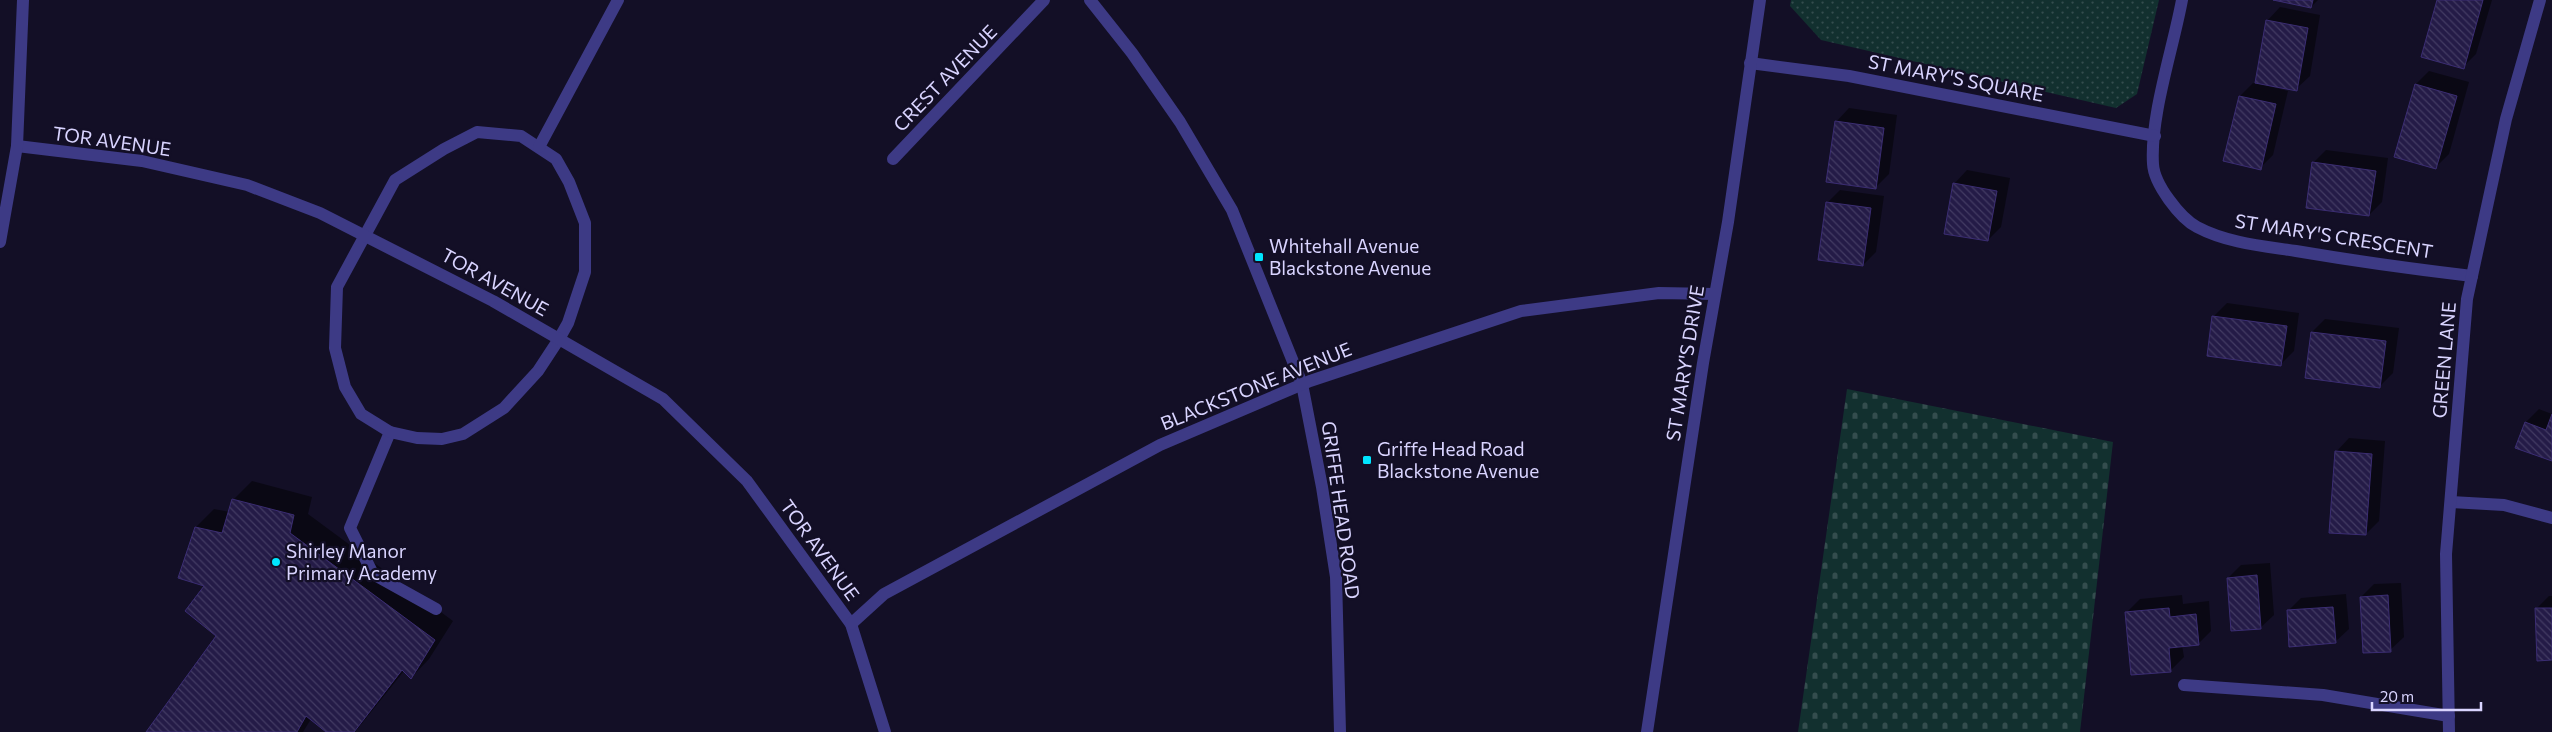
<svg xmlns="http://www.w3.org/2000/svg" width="2552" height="732" font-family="Commissioner,sans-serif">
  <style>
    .grass { fill: url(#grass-dots) }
    .cemetery { fill: url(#cemetery-stones) }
    .shadow { fill: #0007 }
    .building { fill: url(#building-back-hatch); stroke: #3b2d73 }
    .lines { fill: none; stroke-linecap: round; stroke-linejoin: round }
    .lane { stroke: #3d3a85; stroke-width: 12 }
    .street { stroke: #3d3a85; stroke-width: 12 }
    .poi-dot { fill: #00e5ff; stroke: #130f26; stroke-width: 2 }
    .labels { text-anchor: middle; stroke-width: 4.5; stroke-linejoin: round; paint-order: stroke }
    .street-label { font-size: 19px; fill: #d9d4ff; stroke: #130f26 }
    .poi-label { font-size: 19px; fill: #d9d4ff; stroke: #130f26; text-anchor: start }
  </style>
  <defs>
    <pattern id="grass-dots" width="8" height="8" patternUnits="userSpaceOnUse" patternTransform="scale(1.25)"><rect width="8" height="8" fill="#12302f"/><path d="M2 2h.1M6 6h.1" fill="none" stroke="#344d4e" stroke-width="1.8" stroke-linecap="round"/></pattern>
    <pattern id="cemetery-stones" width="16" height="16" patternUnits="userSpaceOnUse" patternTransform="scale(1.25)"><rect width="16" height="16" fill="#12302f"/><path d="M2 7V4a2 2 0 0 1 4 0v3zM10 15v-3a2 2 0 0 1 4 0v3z" fill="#344d4e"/></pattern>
    <pattern id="building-back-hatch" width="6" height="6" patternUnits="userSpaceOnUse" patternTransform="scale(1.25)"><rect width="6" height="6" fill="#241b47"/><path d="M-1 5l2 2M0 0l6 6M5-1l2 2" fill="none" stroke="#433b63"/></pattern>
  </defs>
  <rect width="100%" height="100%" fill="#130f26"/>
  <polygon class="grass" points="1791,0 2159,0 2137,94 2116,108 1821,40 1790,6"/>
  <polygon class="cemetery" points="1847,389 2113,442 2080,732 1798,732"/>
  <g class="shadow">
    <polygon points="2279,0 2318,0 2311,7"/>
    <polygon points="2439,0 2492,0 2476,54 2463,67"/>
    <polygon points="2280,7 2320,15 2310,76 2296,89 2268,84 2268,86 2288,91 2273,155 2260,168 2240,96 2253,83 2256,84 2267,21"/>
    <polygon points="2429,71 2469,82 2449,154 2436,167 2416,84"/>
    <polygon points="1849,108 1897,115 1889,174 1875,188 1836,122"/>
    <polygon points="2326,150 2388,158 2382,202 2369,215 2313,163"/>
    <polygon points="1967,170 2010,178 2001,227 1988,240 1954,184"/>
    <polygon points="1840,190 1884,196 1876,252 1863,265 1827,203"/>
    <polygon points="2227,303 2299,313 2294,351 2281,364 2213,317"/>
    <polygon points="2325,319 2399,328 2393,373 2380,386 2312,332"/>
    <polygon points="2539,409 2552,414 2552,460 2526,422"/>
    <polygon points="2349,438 2385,441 2379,521 2366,534 2336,452"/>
    <polygon points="252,481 312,497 308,514 453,621 429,659 411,678 404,671 355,732 328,732 311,719 303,732 147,732 218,636 196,527 214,509 230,512 233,500"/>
    <polygon points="2270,563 2274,615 2260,628 2228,578 2241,565"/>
    <polygon points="2401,583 2404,637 2390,650 2361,597 2374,584"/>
    <polygon points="2346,594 2349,629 2335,642 2288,611 2301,598"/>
    <polygon points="2182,595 2183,604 2209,601 2211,631 2198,644 2182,645 2184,657 2170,671 2127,612 2140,599"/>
    <polygon points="2549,596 2552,596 2552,659 2536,609"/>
  </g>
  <g class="building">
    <polygon points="2273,0 2313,0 2311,8"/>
    <polygon points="2437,0 2483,0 2464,69 2421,57"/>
    <polygon points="2266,20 2308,28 2297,91 2255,83"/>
    <polygon points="2415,84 2457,96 2436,169 2394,157"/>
    <polygon points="2239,96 2276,104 2261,170 2223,161"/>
    <polygon points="1835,121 1884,128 1876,189 1826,182"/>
    <polygon points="2312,162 2376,171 2369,216 2306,208"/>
    <polygon points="1953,183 1997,191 1988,241 1944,234"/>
    <polygon points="1826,202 1871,208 1863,266 1818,260"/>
    <polygon points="2212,316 2287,326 2281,366 2207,356"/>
    <polygon points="2311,332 2386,341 2380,388 2305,378"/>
    <polygon points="2552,414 2552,461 2515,448 2525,422 2546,430"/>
    <polygon points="2335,451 2372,454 2366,535 2329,533"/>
    <polygon points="232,499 294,515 290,533 435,640 411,679 402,670 354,732 326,732 306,716 297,732 146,732 216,636 185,611 204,586 178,578 195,527 222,533"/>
    <polygon points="2257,575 2261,629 2231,631 2227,578"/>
    <polygon points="2388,595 2391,652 2363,653 2360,597"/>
    <polygon points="2333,607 2336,643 2289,647 2287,610"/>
    <polygon points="2169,608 2170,617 2196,614 2199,645 2169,648 2171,672 2131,675 2125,612"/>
    <polygon points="2535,608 2552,608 2552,660 2537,661"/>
  </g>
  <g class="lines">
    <polyline class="lane" points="390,432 350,528 373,574 436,609"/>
    <g class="street">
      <polyline points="1090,0 1132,53 1180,122 1232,210 1302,384 1322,487 1336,577 1340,732"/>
      <path d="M2182,0C2173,49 2150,116 2153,164C2154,184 2180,218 2197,227C2227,243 2263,246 2296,251C2355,261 2413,269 2472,276"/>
      <polyline points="1750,63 1849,76 2155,136"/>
      <polygon points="477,132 521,136 556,159 569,182 585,223 585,272 568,323 559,339 538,371 504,408 463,434 442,439 417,438 390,432 361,414 345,387 335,348 337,287 395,180 444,149"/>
      <polyline points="17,146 142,161 247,185 320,213 493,301 663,399 747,481 851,624 885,732"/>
      <polyline points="539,147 618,0"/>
      <polyline points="893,159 1044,0"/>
      <polyline points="0,242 17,146 23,0"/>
      <polyline points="2451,502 2504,505 2552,518"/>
      <polyline points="851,624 884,594 1160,445 1310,381 1521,311 1659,293 1715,294"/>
      <polyline points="2184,685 2323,695 2449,716"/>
      <polyline points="1647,732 1703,363 1728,222 1760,0"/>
      <polyline points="2449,732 2446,554 2467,299 2506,119 2540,0"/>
    </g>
  </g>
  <g class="poi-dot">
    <rect x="1254" y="252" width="10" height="10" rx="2.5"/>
    <rect x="1362" y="455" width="10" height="10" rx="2.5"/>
    <circle cx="276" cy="562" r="5"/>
  </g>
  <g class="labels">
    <g class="street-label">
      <text transform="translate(945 78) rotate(-46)" y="7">CREST AVENUE</text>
      <text transform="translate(1956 78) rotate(11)" y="7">ST MARY'S SQUARE</text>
      <text transform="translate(112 141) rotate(8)" y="7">TOR AVENUE</text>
      <text transform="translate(2334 236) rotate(9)" y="7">ST MARY'S CRESCENT</text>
      <text transform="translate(495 282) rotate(29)" y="7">TOR AVENUE</text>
      <text transform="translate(2444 360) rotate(-85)" y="7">GREEN LANE</text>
      <text transform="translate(1685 363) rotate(-81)" y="7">ST MARY'S DRIVE</text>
      <text transform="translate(1256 386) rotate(-22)" y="7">BLACKSTONE AVENUE</text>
      <text transform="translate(1341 510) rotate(82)" y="7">GRIFFE HEAD ROAD</text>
      <text transform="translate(820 550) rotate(54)" y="7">TOR AVENUE</text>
    </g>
    <g class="poi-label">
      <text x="1269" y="253">Whitehall Avenue<tspan x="1269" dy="22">Blackstone Avenue</tspan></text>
      <text x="1377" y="456">Griffe Head Road<tspan x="1377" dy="22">Blackstone Avenue</tspan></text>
      <text x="286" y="558">Shirley Manor<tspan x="286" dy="22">Primary Academy</tspan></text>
    </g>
  </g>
  <path d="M2372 702v8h109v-8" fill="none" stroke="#d9d4ff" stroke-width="2.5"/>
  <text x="2380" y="702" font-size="15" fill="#d9d4ff" stroke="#130f26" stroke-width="4" paint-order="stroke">20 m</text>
</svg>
